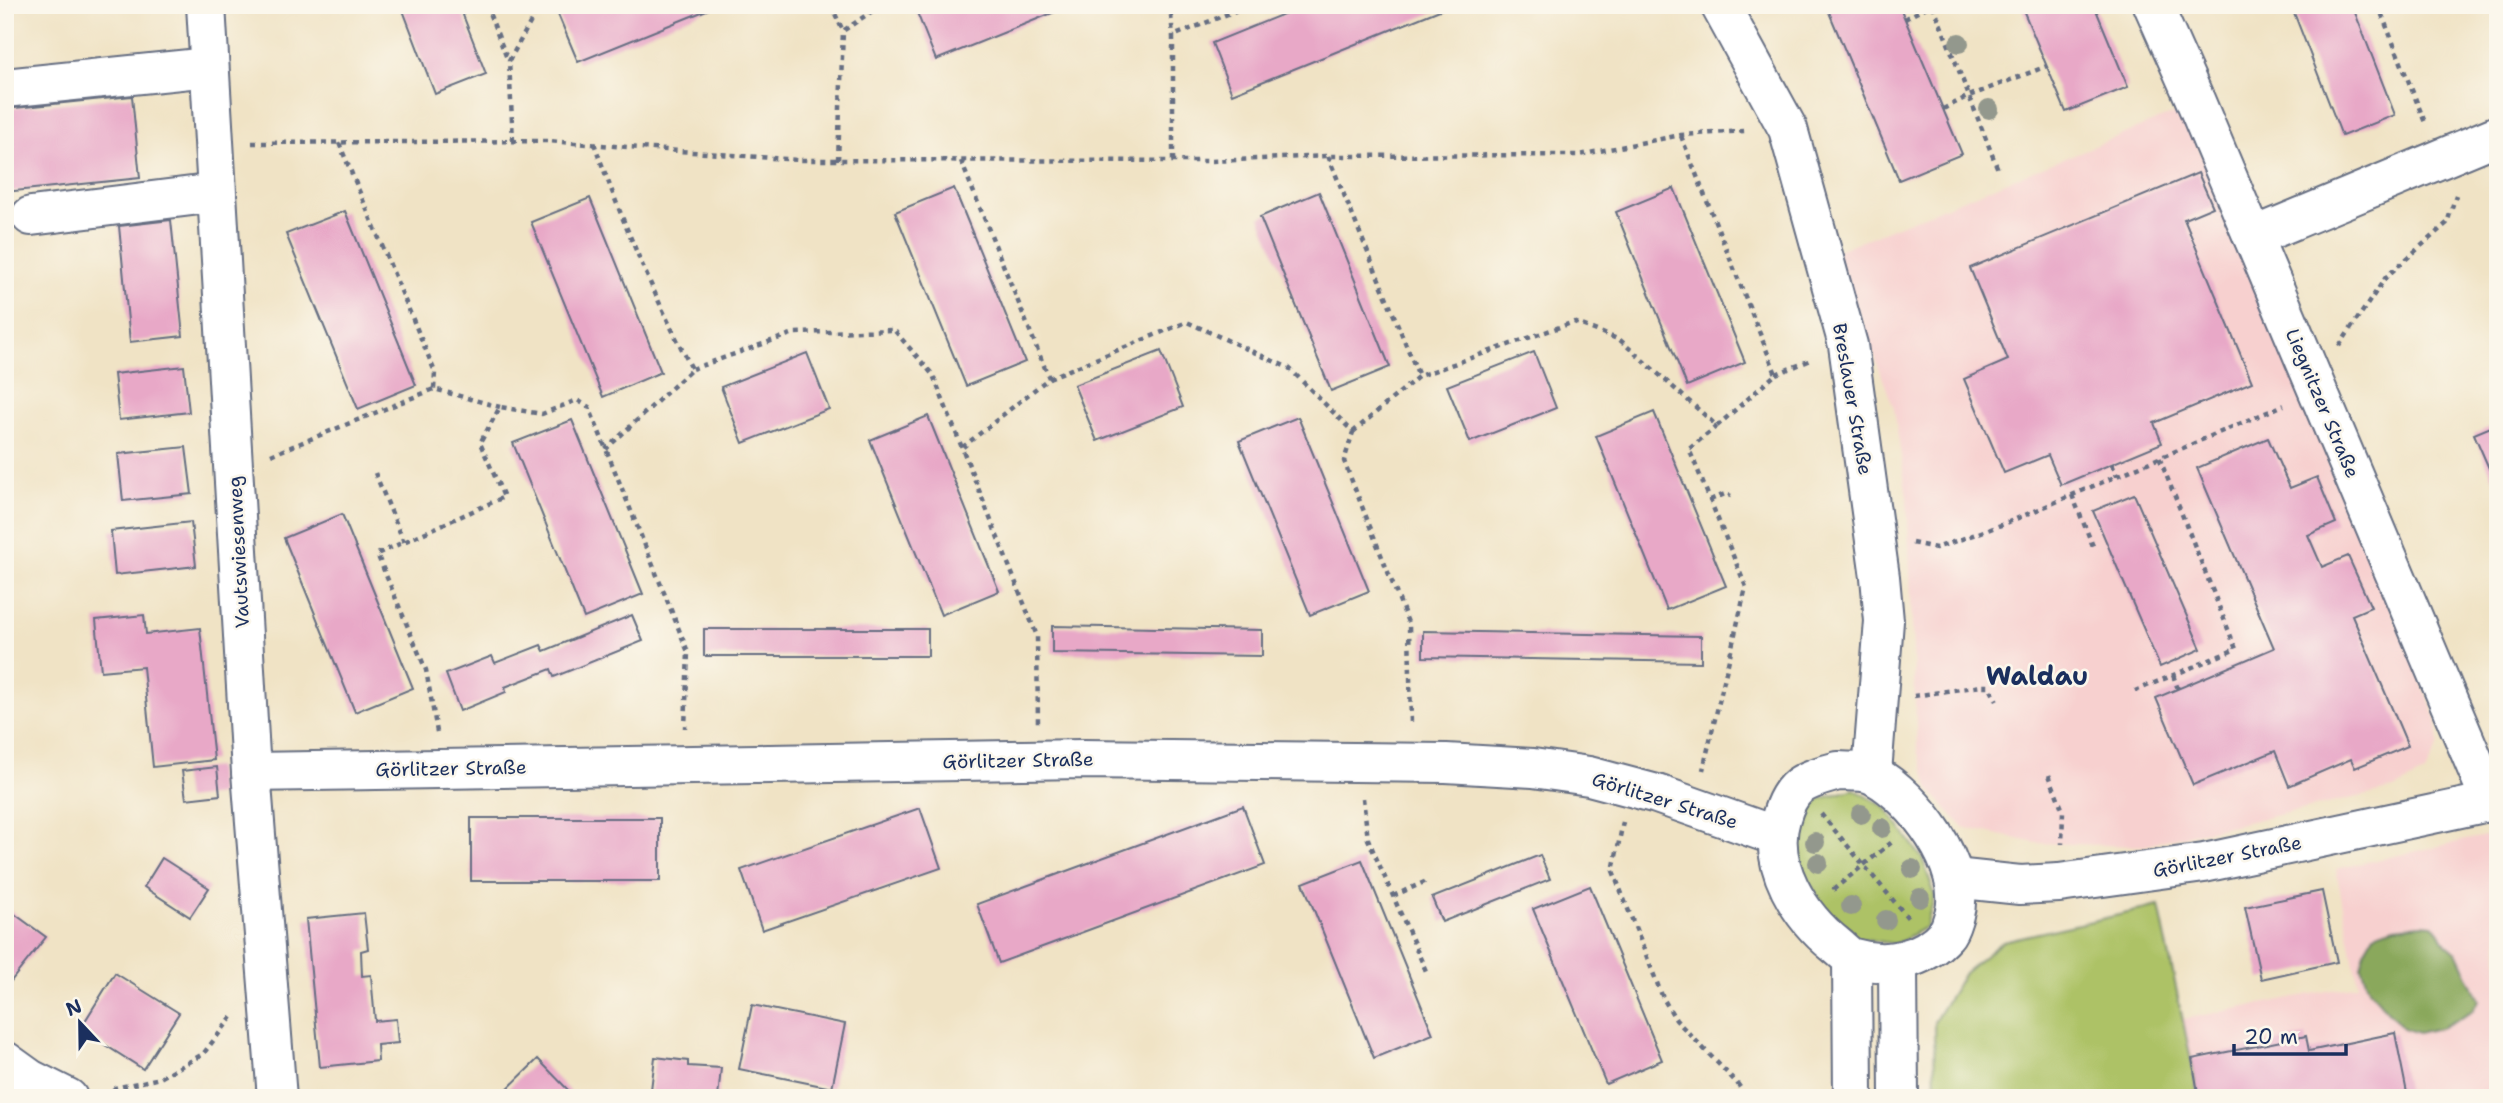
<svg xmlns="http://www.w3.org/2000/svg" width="2503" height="1103" font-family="'Shantell Sans',sans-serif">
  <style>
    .built { fill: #f7d0cf }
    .green { fill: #adc266; stroke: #647862; stroke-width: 2 }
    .forest { fill: #8aa85b; stroke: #526c5c; stroke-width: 2 }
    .building { fill: #e8a8c7 }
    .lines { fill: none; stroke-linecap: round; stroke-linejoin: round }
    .minor-casing { stroke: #666e82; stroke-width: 42 }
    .path { stroke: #666e82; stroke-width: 4.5; stroke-dasharray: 5 5; stroke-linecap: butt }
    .minor { stroke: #fff; stroke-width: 38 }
    .tree { fill: #93988d }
    .labels { text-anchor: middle; stroke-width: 5; stroke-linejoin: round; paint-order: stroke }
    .street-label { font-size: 19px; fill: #1b2f5e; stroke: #fbf7ec }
    .district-label { font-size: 26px; font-weight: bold; fill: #1b2f5e; stroke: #fbf7ec }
  </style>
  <rect width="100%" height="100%" fill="#fbf7ec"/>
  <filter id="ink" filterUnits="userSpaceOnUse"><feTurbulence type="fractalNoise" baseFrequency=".0143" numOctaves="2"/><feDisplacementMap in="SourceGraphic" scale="14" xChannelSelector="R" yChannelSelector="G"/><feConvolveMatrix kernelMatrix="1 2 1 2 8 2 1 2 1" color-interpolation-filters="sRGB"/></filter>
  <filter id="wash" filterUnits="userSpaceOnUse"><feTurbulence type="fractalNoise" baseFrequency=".00686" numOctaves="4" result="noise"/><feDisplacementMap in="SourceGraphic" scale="28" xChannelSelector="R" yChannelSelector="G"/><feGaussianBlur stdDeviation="1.57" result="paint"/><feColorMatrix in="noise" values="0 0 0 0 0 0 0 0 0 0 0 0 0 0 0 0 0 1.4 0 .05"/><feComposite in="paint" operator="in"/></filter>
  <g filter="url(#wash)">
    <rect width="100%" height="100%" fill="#f0e3c5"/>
    <g class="built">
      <polygon points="2183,110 2436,718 2439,744 2425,773 2394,789 2139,846 2036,843 1963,827 1930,790 1917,750 1907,497 1894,409 1836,251"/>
      <polygon points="2498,833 2498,1098 1935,1098 1934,1068 2358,985 2336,869"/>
    </g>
    <g class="green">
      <polygon points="1854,789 1885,807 1922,858 1935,895 1926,927 1895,944 1853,937 1822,905 1802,868 1794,828 1816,800"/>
      <polygon points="2159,906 2199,1098 1935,1098 1934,1022 1964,973 2003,941"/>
    </g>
    <polygon class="forest" points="2421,924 2432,925 2439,931 2446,944 2458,954 2479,1000 2472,1011 2443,1027 2418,1033 2403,1028 2370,991 2361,967 2366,948 2374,934 2395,927"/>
    <g id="blocks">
      <g class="building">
        <polygon points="401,5 459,5 486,74 435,94"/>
        <polygon points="575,5 719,5 578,62 557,12"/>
        <polygon points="926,5 1072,5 936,60 916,10"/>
        <polygon points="1306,5 1452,5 1232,94 1212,43"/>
        <polygon points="1826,5 1899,5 1962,154 1899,180"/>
        <polygon points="2021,5 2094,5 2128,87 2066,112"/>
        <polygon points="2291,5 2352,5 2395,115 2342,136"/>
        <polygon points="132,96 140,178 5,192 5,109"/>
        <polygon points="2198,173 2213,207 2184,219 2252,382 2154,423 2162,443 2061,485 2048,455 2004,473 1964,379 2008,360 1970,268"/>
        <polygon points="954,188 1025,362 966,386 895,212"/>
        <polygon points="1674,188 1745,362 1687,386 1616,212"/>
        <polygon points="1319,192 1390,367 1331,391 1260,217"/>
        <polygon points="590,198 661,372 603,397 531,222"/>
        <polygon points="345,211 416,385 358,409 286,234"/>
        <polygon points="171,220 183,336 130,342 119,226"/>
        <polygon points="1161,351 1183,407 1097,441 1074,385"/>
        <polygon points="1534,352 1556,408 1470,442 1447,386"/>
        <polygon points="807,353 829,409 743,443 721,387"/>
        <polygon points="184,366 189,412 119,420 114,374"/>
        <polygon points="1654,412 1726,586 1667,610 1596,436"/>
        <polygon points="928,416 999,591 941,615 870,440"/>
        <polygon points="1298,417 1369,591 1310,615 1239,441"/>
        <polygon points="572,420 643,594 584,618 513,443"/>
        <polygon points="2498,424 2498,489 2474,434"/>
        <polygon points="2268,438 2290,488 2317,477 2336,523 2308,535 2322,567 2348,556 2371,607 2352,615 2408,746 2355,768 2351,759 2289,786 2275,751 2193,785 2156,698 2274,648 2197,468"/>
        <polygon points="186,447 192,494 123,501 118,454"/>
        <polygon points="2134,494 2201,649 2160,667 2093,511"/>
        <polygon points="342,514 413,688 355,712 284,538"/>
        <polygon points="191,522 196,566 115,575 111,531"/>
        <polygon points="144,615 146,634 200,628 214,760 153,767 143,667 101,671 96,620"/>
        <polygon points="632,615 643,641 554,677 551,669 505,687 506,692 460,711 446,674 492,656 495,663 541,645 544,651"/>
        <polygon points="1052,626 1262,630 1262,656 1052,653"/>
        <rect x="704" y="629" width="224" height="27"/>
        <polygon points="1423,631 1701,636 1701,662 1423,657"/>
        <polygon points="217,767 220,795 186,799 182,771"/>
        <polygon points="1243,806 1265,865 999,963 977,904"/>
        <polygon points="920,808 941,868 762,930 741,870"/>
        <rect x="471" y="818" width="189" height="63"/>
        <polygon points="1540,855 1550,879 1442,922 1432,898"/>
        <polygon points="162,858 209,888 190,917 144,887"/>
        <polygon points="1362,860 1433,1034 1374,1058 1303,883"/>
        <polygon points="1590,886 1662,1060 1606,1084 1533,909"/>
        <polygon points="2322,891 2337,962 2261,979 2245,907"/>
        <polygon points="5,907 46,937 11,981 5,976"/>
        <polygon points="364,913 368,949 361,951 362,976 371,975 375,1021 396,1019 398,1043 377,1045 378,1061 320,1067 306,919"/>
        <polygon points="115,973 179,1013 143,1069 80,1029"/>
        <polygon points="752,1005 845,1024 832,1088 739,1069"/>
        <polygon points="2395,1033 2408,1098 2199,1098 2192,1059 2306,1036 2309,1051"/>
        <polygon points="655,1057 688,1061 688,1066 721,1068 718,1098 650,1098"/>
        <polygon points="538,1059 576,1098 498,1098"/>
      </g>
    </g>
  </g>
  <g filter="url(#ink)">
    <use href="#blocks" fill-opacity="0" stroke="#666e82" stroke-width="2"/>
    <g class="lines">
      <defs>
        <g id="minor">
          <polyline points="206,5 251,772 277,1098"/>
          <polyline points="1720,5 1788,129 1848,345 1880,577 1884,621 1872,773"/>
          <polyline points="2153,5 2193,95 2491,802"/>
          <polyline points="5,88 209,67"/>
          <polyline points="31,216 216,193"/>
          <polyline points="2253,237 2498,135"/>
          <path d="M1838,771C1849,772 1865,770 1875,776C1914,797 1968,867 1954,915C1952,921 1950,930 1946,934C1923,960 1887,968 1854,958C1848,957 1842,950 1837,946C1800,917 1767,865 1781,818C1784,807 1789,794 1799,786C1810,778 1825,775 1838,771Z"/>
          <polyline points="251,772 1082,759 1446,763 1533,768 1589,776 1657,794 1776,836"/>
          <polyline points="1954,878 2020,885 2059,883 2204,863 2498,800"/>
          <polyline points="1852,958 1853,1098"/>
          <polyline points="1898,963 1899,1098"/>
          <polyline points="5,1061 30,1079 68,1098"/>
        </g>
      </defs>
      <use href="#minor" class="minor-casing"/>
      <g class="path">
        <polyline points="486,5 508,61"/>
        <polyline points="831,5 843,31 881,5"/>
        <polyline points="1170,5 1173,36"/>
        <polyline points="1933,5 1999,172"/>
        <polyline points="2378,5 2426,125"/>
        <polyline points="1905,19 1930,5"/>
        <polyline points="1943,109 1969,96 2047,66"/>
        <polyline points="1681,136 1776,374 1717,426"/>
        <polyline points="513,141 509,61 540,5"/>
        <polyline points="252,143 548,141 798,160 1212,161 1328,156 1579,155 1681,135 1745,131"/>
        <polyline points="339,143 435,372 434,389"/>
        <path d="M594,143C622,221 654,296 692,369L606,449"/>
        <polyline points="1328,156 1419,376"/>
        <polyline points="838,160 843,31"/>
        <polyline points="961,161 1049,378 963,447"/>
        <polyline points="1173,161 1173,36 1250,5"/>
        <polyline points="2339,346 2386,277 2447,223 2456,195"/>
        <polyline points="692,369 794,333 894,330 933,375 1037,636 1038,724"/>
        <polyline points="1776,374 1811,360"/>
        <polyline points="1049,378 1187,322 1289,368 1353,432 1344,461 1409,625 1411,725"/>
        <polyline points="1353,432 1419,376 1574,322 1620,340 1717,426 1689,449 1746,587 1703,770"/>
        <polyline points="271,455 434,389 500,407"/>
        <polyline points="2112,464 2117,476"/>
        <polyline points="375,473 404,542"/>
        <polyline points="2072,495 2093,546"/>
        <polyline points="1710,500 1725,494 1731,496"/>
        <polyline points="1912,543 1936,548 2004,524 2284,405"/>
        <polyline points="2173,675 2178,689"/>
        <polyline points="2135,691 2236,649 2159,457"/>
        <polyline points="1914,696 1981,686 1989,686 1997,701"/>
        <polyline points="437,732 426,670 377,554 504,497 480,443 500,407 542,414 577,400 589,407 688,652 685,728"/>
        <polyline points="2049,775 2063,811 2062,844"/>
        <polyline points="1363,798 1368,839 1426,971"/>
        <polyline points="1821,814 1908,918"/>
        <polyline points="1623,822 1613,871 1663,998 1676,1020 1737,1083 1748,1098"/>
        <polyline points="1833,890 1892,842"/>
        <polyline points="1393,896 1429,880"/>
        <polyline points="107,1098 115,1088 160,1078 203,1054 232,1017"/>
      </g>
      <use href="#minor" class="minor"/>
    </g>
    <g class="tree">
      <circle cx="1959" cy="43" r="10"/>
      <circle cx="1989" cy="109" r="10"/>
      <circle cx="1861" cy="814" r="10"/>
      <circle cx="1882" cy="828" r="10"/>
      <circle cx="1815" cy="842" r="10"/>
      <circle cx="1818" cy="863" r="10"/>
      <circle cx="1912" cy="869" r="10"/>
      <circle cx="1920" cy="898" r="10"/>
      <circle cx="1851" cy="906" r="10"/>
      <circle cx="1886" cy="920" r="10"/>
    </g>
  </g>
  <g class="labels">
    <g class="street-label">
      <text transform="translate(1853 399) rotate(80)" y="7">Breslauer Straße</text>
      <text transform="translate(2323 403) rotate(67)" y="7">Liegnitzer Straße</text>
      <text transform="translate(238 552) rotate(-93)" y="7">Vautswiesenweg</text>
      <text transform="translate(1018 760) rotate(-1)" y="7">Görlitzer Straße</text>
      <text transform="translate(451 768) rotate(-1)" y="7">Görlitzer Straße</text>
      <text transform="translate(1665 800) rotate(17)" y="7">Görlitzer Straße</text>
      <text transform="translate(2227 856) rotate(-11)" y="7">Görlitzer Straße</text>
    </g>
    <g class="district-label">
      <text x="2037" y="685">Waldau</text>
    </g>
  </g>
  <rect width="2503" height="1103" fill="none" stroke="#fbf7ec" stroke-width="28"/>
  <g transform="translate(80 1023) rotate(338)" stroke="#fbf7ec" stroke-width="5" paint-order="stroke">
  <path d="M0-5L12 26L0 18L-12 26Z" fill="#1b2f5e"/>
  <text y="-10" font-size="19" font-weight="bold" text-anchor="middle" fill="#1b2f5e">N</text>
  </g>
  <path d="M2234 1044v10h112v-10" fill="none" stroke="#1b2f5e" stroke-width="3.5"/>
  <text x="2244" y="1044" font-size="21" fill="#1b2f5e" stroke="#fbf7ec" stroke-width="5" paint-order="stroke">20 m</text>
</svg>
